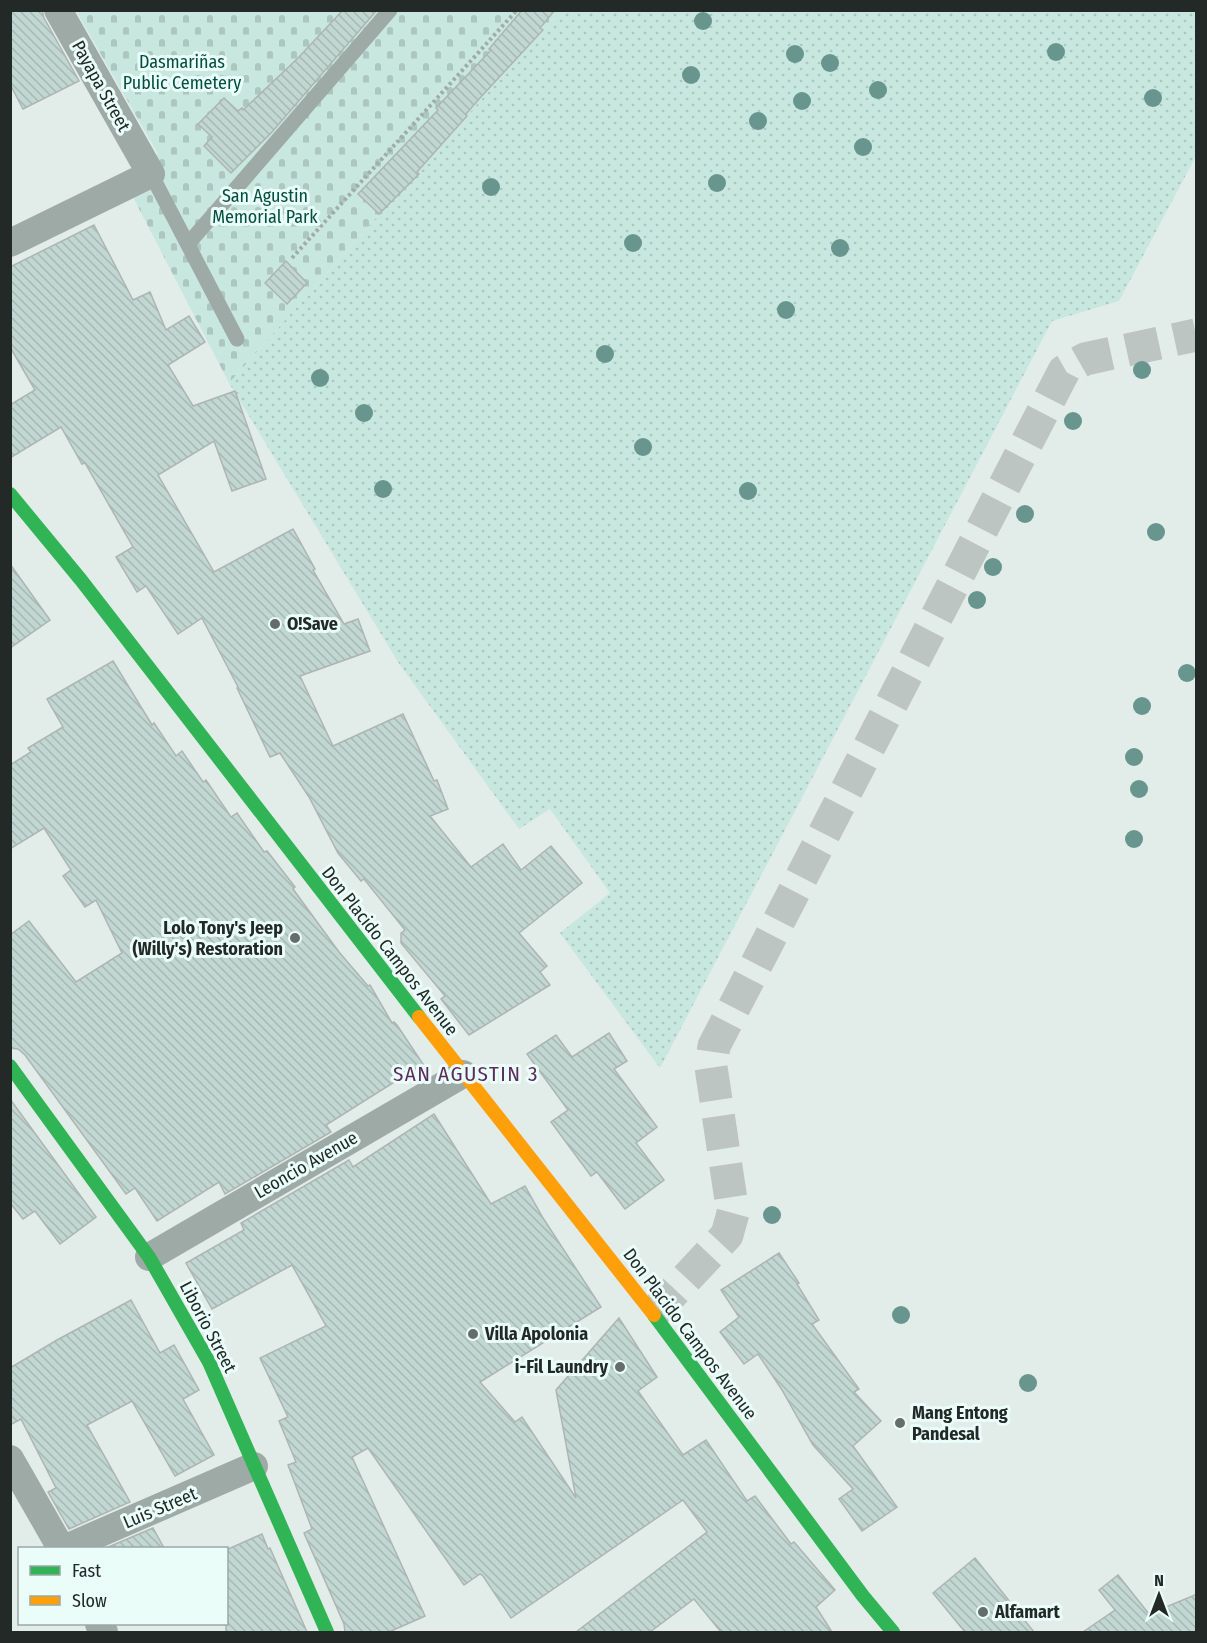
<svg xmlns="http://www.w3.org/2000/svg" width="1207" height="1643" font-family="'Fira Sans Condensed',sans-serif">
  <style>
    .grass { fill: url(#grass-dots) }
    .cemetery { fill: url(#cemetery-stones) }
    .building { fill: url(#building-back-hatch); stroke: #adb5b3; stroke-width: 1.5 }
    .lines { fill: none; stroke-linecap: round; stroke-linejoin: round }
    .secondary-tunnel { stroke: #bcc5c2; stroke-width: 33; stroke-dasharray: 33 16; stroke-linecap: butt }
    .path { stroke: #a1aba8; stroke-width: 4; stroke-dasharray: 3 3; stroke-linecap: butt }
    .lane { stroke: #9eaaa6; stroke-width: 15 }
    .street { stroke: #9eaaa6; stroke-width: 28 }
    .fast { stroke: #30b455; stroke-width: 14 }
    .slow { stroke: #ff9f0a; stroke-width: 14 }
    .tree { fill: #68958d }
    .poi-dot { fill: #656d6b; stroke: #ebfdf8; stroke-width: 2 }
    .labels { text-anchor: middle; stroke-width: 6; stroke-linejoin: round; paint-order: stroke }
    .park-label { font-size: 18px; fill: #044e41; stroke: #ebfdf8 }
    .street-label { font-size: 18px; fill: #222927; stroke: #ebfdf8 }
    .poi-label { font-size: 18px; font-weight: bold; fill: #222927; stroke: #ebfdf8; text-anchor: start }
    .quarter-label { font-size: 21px; letter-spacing: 1.5px; fill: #5c2b5d; stroke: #ebfdf8 }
  </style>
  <defs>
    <pattern id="grass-dots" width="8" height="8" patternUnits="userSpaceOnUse" patternTransform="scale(1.5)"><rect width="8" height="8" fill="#c8e8df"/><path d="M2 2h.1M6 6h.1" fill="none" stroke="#acc7bf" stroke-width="1.8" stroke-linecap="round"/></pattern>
    <pattern id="cemetery-stones" width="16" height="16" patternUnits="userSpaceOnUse" patternTransform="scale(1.5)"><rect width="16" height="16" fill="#c8e8df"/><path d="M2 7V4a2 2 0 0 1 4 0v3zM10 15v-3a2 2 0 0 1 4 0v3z" fill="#acc7bf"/></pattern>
    <pattern id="building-back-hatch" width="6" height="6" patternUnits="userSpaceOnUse" patternTransform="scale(1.5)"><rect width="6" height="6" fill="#c2d7d1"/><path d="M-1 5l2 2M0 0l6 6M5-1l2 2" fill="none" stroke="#a6b9b3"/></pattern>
  </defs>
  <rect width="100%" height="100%" fill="#e2ece9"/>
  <polygon class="grass" points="560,11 1196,11 1196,156 1119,301 1052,321 660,1068 560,933 610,893 550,809 519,829 398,662 229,383"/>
  <polygon class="cemetery" points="76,11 560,11 229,383 133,197 11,230 158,154"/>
  <g class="building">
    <polygon points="10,10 42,10 44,18 79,81 23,109 10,84"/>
    <polygon points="343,10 377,10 272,132 231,173 204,146 212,137 198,124 224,98 238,111 242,108 243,110 297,59"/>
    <polygon points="522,10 555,10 540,28 543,30 480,98 466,114 467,116 417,172 419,174 379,214 358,194 438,110 436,108 491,50 489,49"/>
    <polygon points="94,225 133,300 150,292 166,330 189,316 205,342 168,365 193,406 235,391 266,479 232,491 214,441 158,475 214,572 293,529 315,569 313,570 344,624 358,619 370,651 300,676 333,746 403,714 434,781 437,780 448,809 430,816 471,867 503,844 521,870 551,846 582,883 519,933 547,966 540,972 550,985 469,1035 441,999 445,996 401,943 401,933 405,930 364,879 361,881 338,853 309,797 280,753 270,757 237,688 238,687 202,618 178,634 146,586 137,592 116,557 133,547 85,463 82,464 61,427 10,458 10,405 35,390 10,347 10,267"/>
    <polygon points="286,261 307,283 287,304 265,283"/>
    <polygon points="10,564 50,620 10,648"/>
    <polygon points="113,661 152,725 154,723 176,756 182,751 203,782 206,780 231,817 237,813 264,852 267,851 295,887 293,889 339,952 368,986 370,985 392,1023 394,1022 397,1025 423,1064 326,1125 331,1132 225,1194 219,1182 157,1221 135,1188 126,1194 25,1055 18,1049 10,1048 10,935 29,921 76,982 122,953 96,900 85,907 63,876 71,870 44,828 10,849 10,765 31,752 28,748 63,727 47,699"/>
    <polygon points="609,1033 627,1061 614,1069 657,1127 636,1143 664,1180 625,1209 597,1172 591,1176 551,1122 568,1110 527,1054 556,1035 572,1057"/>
    <polygon points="10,1099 96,1217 60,1244 35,1211 23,1219 10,1203"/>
    <polygon points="434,1114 491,1204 525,1186 543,1218 601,1307 480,1382 515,1422 522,1417 576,1498 556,1390 619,1318 657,1377 638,1391 683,1455 706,1440 747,1501 755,1496 791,1544 794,1542 835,1590 816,1607 832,1632 721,1632 694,1599 650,1632 576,1632 707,1532 683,1500 511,1618 483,1576 480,1574 464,1585 368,1448 352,1457 425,1616 389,1632 345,1632 344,1624 304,1533 312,1529 288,1465 296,1462 279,1421 288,1417 260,1358 326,1326 292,1265 212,1309 186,1263 244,1230 241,1223 349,1160 353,1167"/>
    <polygon points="779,1253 799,1283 797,1284 819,1320 812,1324 859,1389 854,1392 881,1421 853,1446 897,1507 862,1531 839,1499 853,1489 813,1445 782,1390 758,1354 744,1364 720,1332 739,1317 721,1290"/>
    <polygon points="131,1300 160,1353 174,1345 199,1390 183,1399 214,1455 175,1476 132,1401 87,1425 130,1502 69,1529 48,1492 56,1488 21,1419 10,1425 10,1368 57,1340"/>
    <polygon points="153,1528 164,1548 106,1548"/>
    <polygon points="262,1534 268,1549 270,1548 307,1632 226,1632 226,1550"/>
    <polygon points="975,1558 1034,1632 965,1632 933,1593"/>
    <polygon points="1118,1575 1149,1614 1197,1594 1197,1632 1083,1632 1115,1610 1099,1590"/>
  </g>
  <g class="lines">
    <polyline class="secondary-tunnel" points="653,1314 727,1235 733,1213 711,1067 714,1046 1064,371 1085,359 1196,335"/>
    <polyline class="path" points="292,258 517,10"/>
    <g class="lane">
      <polyline points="151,174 237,339"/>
      <polyline points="188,244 390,10"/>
    </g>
    <g class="street">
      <polyline points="10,243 151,174 58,10"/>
      <polyline points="149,1257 463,1074"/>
      <polyline points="10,1459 61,1548"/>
      <polyline points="66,1548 254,1466"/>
      <polyline points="99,1624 104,1632"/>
    </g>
    <g class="fast">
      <polyline points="10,494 81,580 419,1017"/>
      <polyline points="10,1066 149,1257 209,1362 327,1632"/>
      <polyline points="654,1315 863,1596 893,1632"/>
    </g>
    <polyline class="slow" points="419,1017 654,1315"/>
  </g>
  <g class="tree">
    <circle cx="703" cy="21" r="9"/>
    <circle cx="1056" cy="52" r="9"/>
    <circle cx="795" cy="54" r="9"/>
    <circle cx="830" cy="63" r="9"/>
    <circle cx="691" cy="75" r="9"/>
    <circle cx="878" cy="90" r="9"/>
    <circle cx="1153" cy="98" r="9"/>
    <circle cx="802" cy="101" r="9"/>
    <circle cx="758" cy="121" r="9"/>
    <circle cx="863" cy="147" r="9"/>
    <circle cx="717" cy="183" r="9"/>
    <circle cx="491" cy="187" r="9"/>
    <circle cx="633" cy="243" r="9"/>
    <circle cx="840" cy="248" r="9"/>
    <circle cx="786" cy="310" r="9"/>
    <circle cx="605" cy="354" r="9"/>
    <circle cx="1142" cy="370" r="9"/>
    <circle cx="320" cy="378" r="9"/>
    <circle cx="364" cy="413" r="9"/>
    <circle cx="1073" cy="421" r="9"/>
    <circle cx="643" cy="447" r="9"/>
    <circle cx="383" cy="489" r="9"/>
    <circle cx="748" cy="491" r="9"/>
    <circle cx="1025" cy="514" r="9"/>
    <circle cx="1156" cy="532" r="9"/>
    <circle cx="993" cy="567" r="9"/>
    <circle cx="977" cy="600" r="9"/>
    <circle cx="1187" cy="673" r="9"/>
    <circle cx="1142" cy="706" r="9"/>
    <circle cx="1134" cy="757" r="9"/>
    <circle cx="1139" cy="789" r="9"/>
    <circle cx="1134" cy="839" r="9"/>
    <circle cx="772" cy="1215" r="9"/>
    <circle cx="901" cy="1315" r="9"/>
    <circle cx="1028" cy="1383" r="9"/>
  </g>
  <g class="poi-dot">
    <circle cx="275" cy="624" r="6"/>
    <circle cx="295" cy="938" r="6"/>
    <circle cx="473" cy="1334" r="6"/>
    <circle cx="620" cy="1367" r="6"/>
    <circle cx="900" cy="1423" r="6"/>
    <circle cx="983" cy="1612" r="6"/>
  </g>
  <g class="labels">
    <g class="park-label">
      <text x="182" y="68">Dasmariñas<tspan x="182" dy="21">Public Cemetery</tspan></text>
      <text x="265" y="202">San Agustin<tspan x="265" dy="21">Memorial Park</tspan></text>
    </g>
    <g class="street-label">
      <text transform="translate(101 86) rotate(61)" y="6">Payapa Street</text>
      <text transform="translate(390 951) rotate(52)" y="6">Don Placido Campos Avenue</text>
      <text transform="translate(306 1165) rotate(-30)" y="6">Leoncio Avenue</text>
      <text transform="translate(208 1327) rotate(62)" y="6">Liborio Street</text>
      <text transform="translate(690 1334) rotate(53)" y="6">Don Placido Campos Avenue</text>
      <text transform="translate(160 1508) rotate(-23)" y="6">Luis Street</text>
    </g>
    <g class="poi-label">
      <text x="287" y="630">O!Save</text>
      <text x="283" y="934" text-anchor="end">Lolo Tony's Jeep<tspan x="283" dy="21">(Willy's) Restoration</tspan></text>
      <text x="485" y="1340">Villa Apolonia</text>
      <text x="608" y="1373" text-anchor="end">i-Fil Laundry</text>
      <text x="912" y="1419">Mang Entong<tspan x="912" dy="21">Pandesal</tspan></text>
      <text x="995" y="1618">Alfamart</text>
    </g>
    <g class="quarter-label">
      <text x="466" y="1081">SAN AGUSTIN 3</text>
    </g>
  </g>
  <rect width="1207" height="1643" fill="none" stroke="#222927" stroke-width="24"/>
  <rect x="18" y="1547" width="210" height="78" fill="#ebfdf8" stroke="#9ba8a4" stroke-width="1.5"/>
  <rect x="30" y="1566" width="30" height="9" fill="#30b455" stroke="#9ba8a4" stroke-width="1.5"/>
  <text x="72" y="1577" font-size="18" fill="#222927">Fast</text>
  <rect x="30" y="1596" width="30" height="9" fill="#ff9f0a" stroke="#9ba8a4" stroke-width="1.5"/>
  <text x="72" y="1607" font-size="18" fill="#222927">Slow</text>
  <g transform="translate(1159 1595)" stroke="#ebfdf8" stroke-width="4.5" paint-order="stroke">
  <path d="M0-4.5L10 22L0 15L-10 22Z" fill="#222927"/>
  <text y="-9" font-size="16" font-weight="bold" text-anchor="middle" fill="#222927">N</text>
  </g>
</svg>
